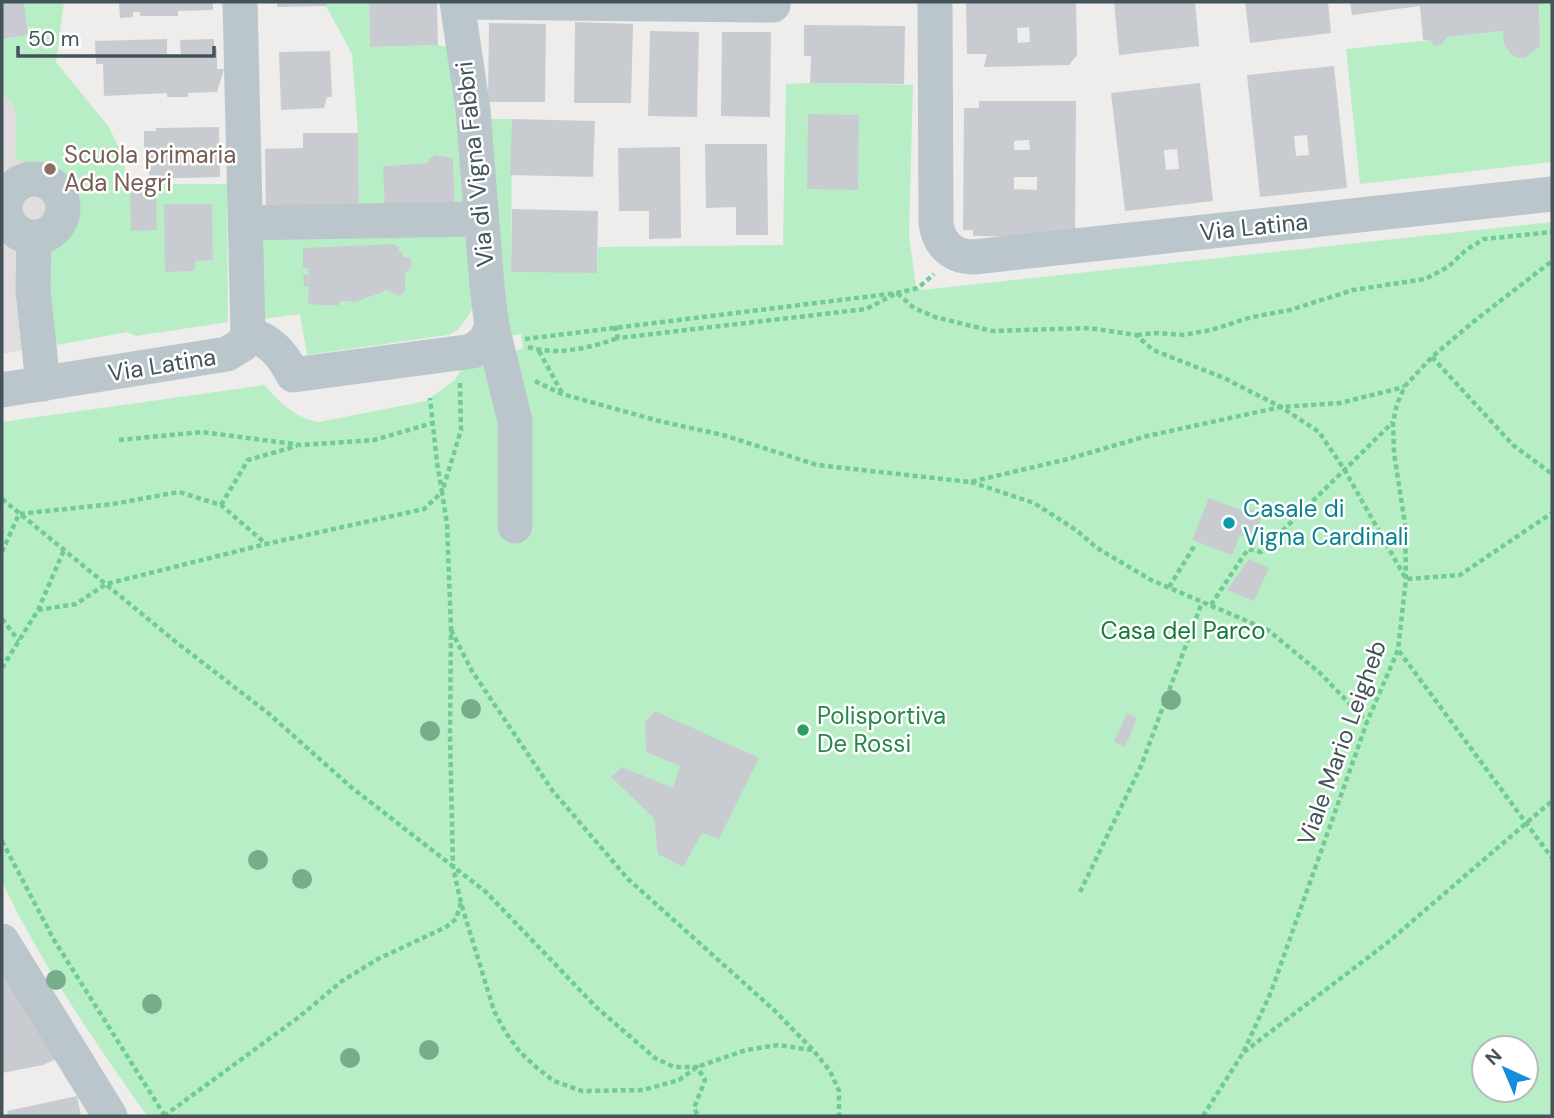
<svg xmlns="http://www.w3.org/2000/svg" width="1554" height="1118" font-family="'DM Sans',sans-serif">
  <style>
    .education { fill: #e0ddde }
    .green { fill: #b8eec5; fill-rule: evenodd }
    .building { fill: #c8ccd1; fill-rule: evenodd }
    .lines { fill: none; stroke-linecap: round; stroke-linejoin: round }
    .path { stroke: #70cc91; stroke-width: 4.5; stroke-dasharray: 5 3.5; stroke-linecap: butt }
    .minor { stroke: #bac6cc; stroke-width: 35 }
    .tree { fill: #77ad8a }
    .education-dot { fill: #8d6e63; stroke: #fff; stroke-width: 2.5 }
    .culture-dot { fill: #0f9aa8; stroke: #fff; stroke-width: 2.5 }
    .leisure-dot { fill: #2e9e5b; stroke: #fff; stroke-width: 2.5 }
    .labels { text-anchor: middle; stroke-width: 5; stroke-linejoin: round; paint-order: stroke }
    .education-label { font-size: 24px; fill: #785e54; stroke: #fff; text-anchor: start }
    .street-label { font-size: 24px; fill: #445259; stroke: #fff }
    .culture-label { font-size: 24px; fill: #0d838f; stroke: #fff; text-anchor: start }
    .park-label { font-size: 24px; fill: #157a39; stroke: #fff }
    .leisure-label { font-size: 24px; fill: #27864d; stroke: #fff; text-anchor: start }
  </style>
  <rect width="100%" height="100%" fill="#efecec"/>
  <polygon class="education" points="2,2 35,2 127,332 2,354"/>
  <g class="green">
    <path d="M24,2H64L56,62L108,126L123,155L127,184H227L228,322L136,336L127,332L57,345L52,317L48,249L77,223L80,205C71,191 61,174 46,166C35,161 24,166 15,156L17,119L13,105L2,91V40L28,35Z"/>
    <polygon points="326,2 369,2 370,47 438,45 458,49 468,211 455,211 453,158 436,155 429,158 427,163 384,166 385,212 359,213 358,133 352,54 326,6"/>
    <path d="M1539,2H1552V162L1360,184L1346,49L1430,40L1432,44L1441,45L1447,37L1502,31C1504,47 1508,56 1525,58L1540,45Z"/>
    <path d="M811,83L913,85L909,235L916,286L921,290L1552,222V1116H147C94,1041 42,965 2,882V422L264,385C280,402 296,419 319,422L426,401L455,380L467,359L523,349L521,334L509,336L488,119H512L511,271L597,273L598,247L783,245L786,84ZM1484,1048H1526V1090H1484Z"/>
    <path d="M258,233L469,235L474,307L458,330L448,335L307,355L300,314L262,319ZM394,244L399,247V251L403,253V256L410,258L412,262L411,267L405,274V290H388C382,294 377,292 371,295C360,300 355,302 342,301L337,306C318,306 319,301 309,286H304L309,275L308,268H303Z"/>
  </g>
  <g class="building">
    <polygon points="2,2 24,2 28,35 2,39"/>
    <polygon points="119,2 213,2 213,10 178,11 178,16 140,16 140,12 133,12 133,17 120,18"/>
    <polygon points="277,2 326,2 326,6 277,7"/>
    <polygon points="369,2 437,2 438,45 370,47"/>
    <path d="M966,2H1076L1077,55L1069,65L984,67L987,54H967ZM1029,27L1030,42L1018,43L1017,28Z"/>
    <polygon points="1114,2 1195,2 1199,46 1119,55"/>
    <polygon points="1245,2 1328,2 1331,33 1250,43"/>
    <polygon points="1350,2 1539,2 1540,46 1525,58 1515,57 1509,52 1504,43 1502,31 1447,37 1441,45 1436,46 1432,44 1430,40 1423,40 1420,6 1352,15"/>
    <polygon points="575,22 633,24 631,103 574,103"/>
    <polygon points="489,23 546,24 545,102 488,102"/>
    <polygon points="804,25 905,26 904,84 810,83 811,56 804,56"/>
    <polygon points="650,31 699,32 697,117 648,116"/>
    <polygon points="722,32 771,32 770,117 721,116"/>
    <polygon points="167,39 167,57 181,57 180,40 214,39 214,49 217,49 217,69 224,69 217,92 188,93 188,97 167,97 167,93 104,96 103,64 96,64 95,41"/>
    <polygon points="330,51 332,97 327,97 324,108 281,110 279,52"/>
    <path d="M1334,66L1347,188L1260,197L1247,75ZM1307,135L1309,155L1296,156L1294,136Z"/>
    <path d="M1200,83L1213,201L1125,211L1111,93ZM1177,149L1179,169L1166,170L1164,150Z"/>
    <path d="M979,101H1076L1075,237L973,236V230H963L964,108H979ZM1029,140L1030,150H1014V141ZM1014,177H1037V190L1014,189Z"/>
    <polygon points="808,114 859,115 858,190 807,189"/>
    <polygon points="512,119 595,121 593,177 510,175"/>
    <polygon points="219,127 220,177 149,179 149,156 144,155 144,131 156,131 156,128"/>
    <polygon points="303,133 358,133 359,213 266,214 265,149 303,148"/>
    <polygon points="705,144 767,144 768,235 736,235 736,207 706,208"/>
    <polygon points="680,147 681,238 649,239 649,211 619,211 618,148"/>
    <polygon points="436,155 453,158 455,211 385,212 383,166 427,163 429,158"/>
    <polygon points="156,183 157,230 131,231 130,184"/>
    <polygon points="164,204 212,204 213,260 195,261 195,271 165,272"/>
    <polygon points="512,209 598,211 597,273 511,272"/>
    <polygon points="394,244 399,247 399,251 403,253 403,256 410,258 412,262 411,267 405,274 405,291 400,296 388,290 355,302 342,301 337,306 308,304 309,286 304,287 303,275 309,275 308,268 303,268 303,248"/>
    <polygon points="1209,498 1246,512 1247,508 1262,514 1253,540 1240,535 1232,555 1192,540"/>
    <polygon points="1249,559 1269,568 1254,601 1227,590"/>
    <polygon points="655,711 759,758 719,839 702,833 683,867 658,854 654,818 611,777 622,767 673,788 680,766 646,752 645,722"/>
    <polygon points="1127,713 1137,718 1125,747 1114,742"/>
    <polygon points="2,967 58,1058 43,1065 2,1073"/>
    <polygon points="77,1096 81,1116 8,1116 7,1111"/>
  </g>
  <g class="lines">
    <g class="path">
      <polyline points="615,326 618,338 866,309 897,293 914,308 935,317 992,331 1089,328 1136,335 1153,350 1224,378 1281,407 1319,432 1344,469 1406,579 1460,575 1552,513"/>
      <polyline points="1137,335 1156,333 1183,335 1211,330 1252,317 1290,310 1353,290 1425,279 1448,267 1466,250 1484,239 1552,232"/>
      <polyline points="525,339 897,293 918,288 934,274"/>
      <path d="M528,347C558,356 589,348 618,338"/>
      <polyline points="539,351 562,393"/>
      <polyline points="1432,357 1513,445 1552,474"/>
      <polyline points="535,381 562,394 659,421 723,435 817,465 970,482 1068,459 1147,436 1281,407 1340,403 1404,387"/>
      <polyline points="460,383 461,430 442,492 447,524 451,629 450,735 453,867 461,903 494,1011 506,1033 520,1052 537,1068 554,1081 582,1091 643,1090 679,1080 697,1067 746,1050 778,1045 813,1050"/>
      <polyline points="119,440 202,432 301,445 374,440 433,423"/>
      <polyline points="971,482 1034,503 1076,530 1097,548 1151,580 1268,630 1320,673 1367,722"/>
      <polyline points="2,499 176,642 268,713 351,787 486,892 596,1007 655,1058 674,1067 697,1067 705,1080 694,1108 698,1116"/>
      <polyline points="221,505 248,460 297,446"/>
      <polyline points="2,552 19,514 113,504 179,492 221,505 266,544"/>
      <polyline points="1169,587 1195,545"/>
      <polyline points="1211,605 1248,549 1261,552 1393,422"/>
      <polyline points="38,610 76,604 106,584 266,544 424,509 442,492 437,463 430,398"/>
      <polyline points="2,619 19,641"/>
      <polyline points="451,630 472,671 552,790 628,879 774,1010 813,1050 830,1071 839,1091 839,1116"/>
      <polyline points="1399,651 1552,858"/>
      <polyline points="2,668 38,610 64,550"/>
      <polyline points="2,841 54,940 165,1116"/>
      <polyline points="1080,892 1141,766 1202,602"/>
      <polyline points="1244,1052 1387,943 1552,801"/>
      <polyline points="164,1116 299,1017 342,981 378,959 446,927 456,919 461,903"/>
      <polyline points="1203,1116 1243,1053 1271,992 1367,722 1398,650 1406,579 1405,524 1394,453 1393,422 1397,404 1405,386 1432,357 1473,322 1552,261"/>
    </g>
    <g class="minor">
      <polyline points="240,2 248,334"/>
      <polyline points="457,2 473,110 487,286 492,327 515,421 515,526"/>
      <polyline points="457,2 773,5 773,2"/>
      <path d="M935,2L936,222C938,244 952,257 974,257L1552,194"/>
      <circle cx="34" cy="208" r="29"/>
      <polyline points="246,223 481,219"/>
      <polyline points="34,238 33,290 43,384"/>
      <path d="M248,334C271,340 283,355 293,375L473,351L485,341L492,327"/>
      <polyline points="2,390 227,354 242,345 248,334"/>
      <polyline points="2,941 110,1116"/>
    </g>
  </g>
  <g class="tree">
    <circle cx="1171" cy="700" r="10"/>
    <circle cx="471" cy="709" r="10"/>
    <circle cx="430" cy="731" r="10"/>
    <circle cx="258" cy="860" r="10"/>
    <circle cx="302" cy="879" r="10"/>
    <circle cx="56" cy="980" r="10"/>
    <circle cx="152" cy="1004" r="10"/>
    <circle cx="429" cy="1050" r="10"/>
    <circle cx="350" cy="1058" r="10"/>
  </g>
  <circle class="education-dot" cx="50" cy="169" r="7"/>
  <circle class="culture-dot" cx="1229" cy="523" r="7"/>
  <circle class="leisure-dot" cx="803" cy="730" r="7"/>
  <g class="labels">
    <g class="education-label">
      <text x="64" y="163">Scuola primaria<tspan x="64" dy="28">Ada Negri</tspan></text>
    </g>
    <g class="street-label">
      <text transform="translate(475 164) rotate(-96)" y="8">Via di Vigna Fabbri</text>
      <text transform="translate(1254 227) rotate(-6)" y="8">Via Latina</text>
      <text transform="translate(162 365) rotate(-9)" y="8">Via Latina</text>
      <text transform="translate(1342 743) rotate(-70)" y="8">Viale Mario Leigheb</text>
    </g>
    <g class="culture-label">
      <text x="1243" y="517">Casale di<tspan x="1243" dy="28">Vigna Cardinali</tspan></text>
    </g>
    <g class="park-label">
      <text x="1183" y="639">Casa del Parco</text>
    </g>
    <g class="leisure-label">
      <text x="817" y="724">Polisportiva<tspan x="817" dy="28">De Rossi</tspan></text>
    </g>
  </g>
  <rect width="1554" height="1118" fill="none" stroke="#445259" stroke-width="7"/>
  <g transform="translate(1505 1069) rotate(316)"><circle r="33" fill="#ffffff" stroke="#b4babd" stroke-width="2"/>
  <path d="M0-5L12 26L0 18L-12 26Z" fill="#178bdd"/>
  <text y="-10" font-size="19" font-weight="bold" text-anchor="middle" fill="#445259">N</text>
  </g>
  <path d="M18 46v10h196v-10" fill="none" stroke="#445259" stroke-width="3.5"/>
  <text x="28" y="46" font-size="21" fill="#445259" stroke="#ffffff" stroke-width="5" paint-order="stroke">50 m</text>
</svg>
